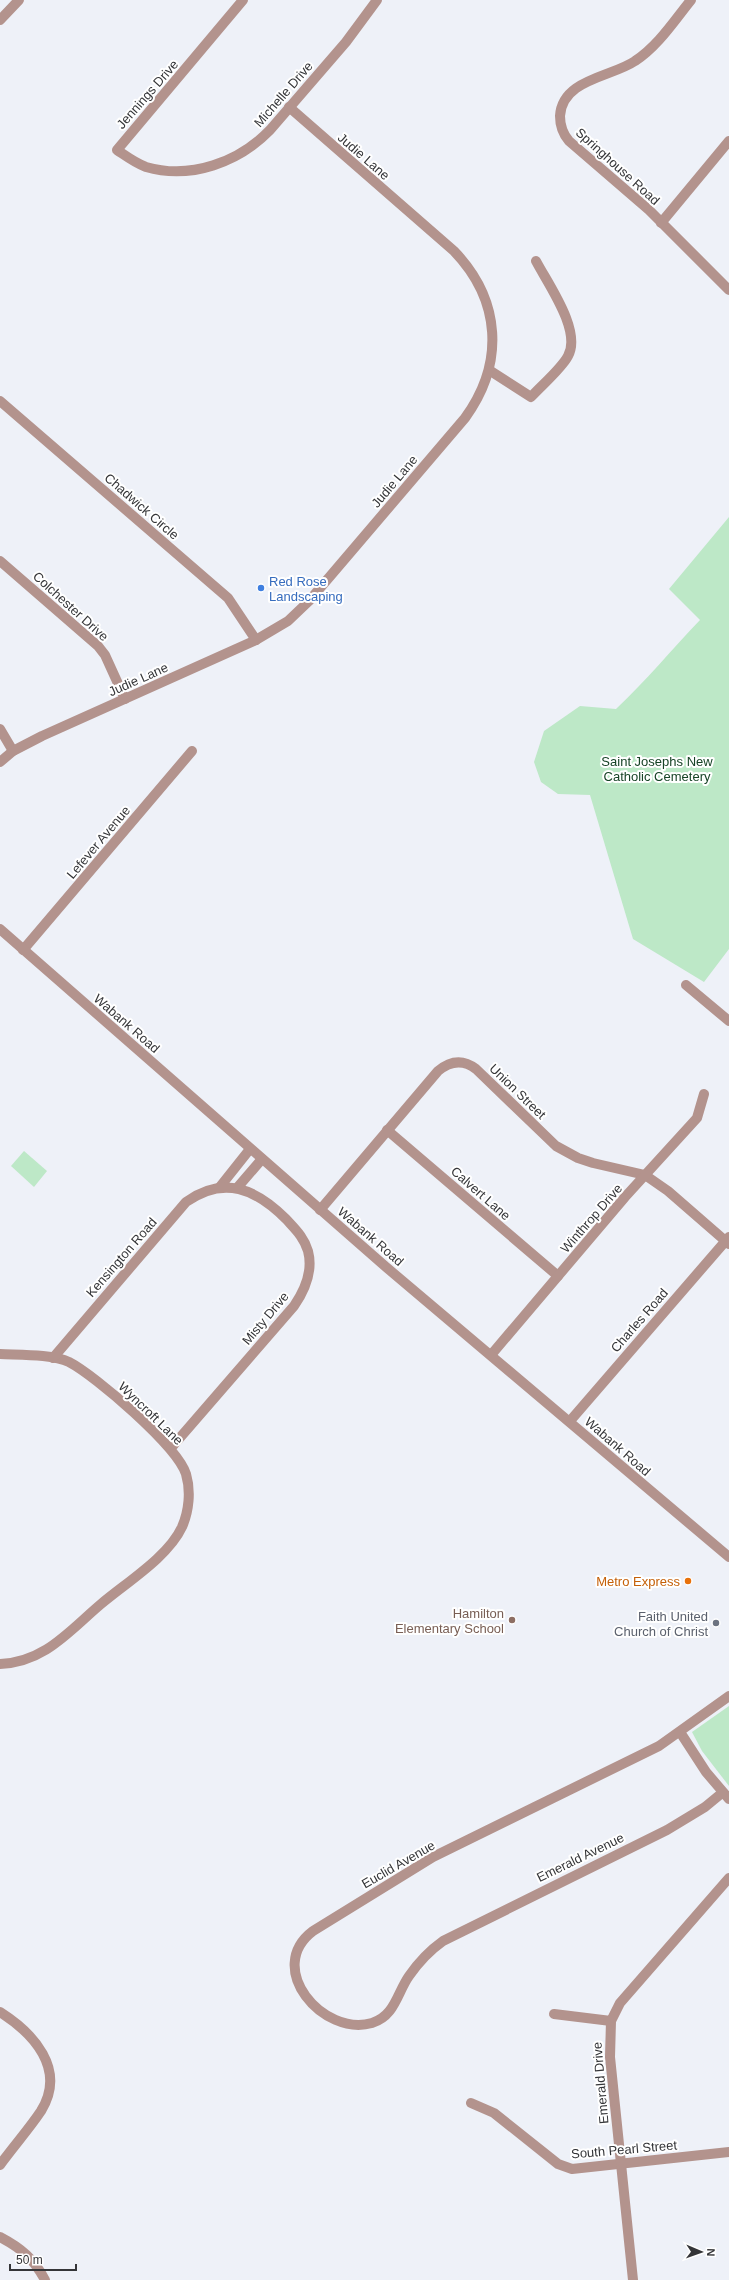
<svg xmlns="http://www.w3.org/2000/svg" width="729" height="2280" font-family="Arial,sans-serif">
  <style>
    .green { fill: #bde8c7 }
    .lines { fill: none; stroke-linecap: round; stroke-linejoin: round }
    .minor { stroke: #b3938d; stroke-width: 10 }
    .tertiary { stroke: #b3938d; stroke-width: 10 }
    .shop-dot { fill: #3f7fe0; stroke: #fff; stroke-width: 1.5 }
    .food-dot { fill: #e8710a; stroke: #fff; stroke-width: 1.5 }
    .education-dot { fill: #8d6e63; stroke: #fff; stroke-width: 1.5 }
    .worship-dot { fill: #6b7280; stroke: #fff; stroke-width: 1.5 }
    .labels { text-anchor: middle; stroke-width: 4; stroke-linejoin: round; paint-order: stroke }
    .street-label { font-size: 13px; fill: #343538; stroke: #fff }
    .shop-label { font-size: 13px; fill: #366cbe; stroke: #fff; text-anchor: start }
    .park-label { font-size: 13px; fill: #174326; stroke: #fff }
    .food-label { font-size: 13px; fill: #c56008; stroke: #fff; text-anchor: end }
    .education-label { font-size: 13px; fill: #785e54; stroke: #fff; text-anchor: end }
    .worship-label { font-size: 13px; fill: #5b616d; stroke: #fff; text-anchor: end }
  </style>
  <rect width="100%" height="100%" fill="#eef1f8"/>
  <g class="green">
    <path d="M729,517V949L704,982L633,939L590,795L558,794L541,782L534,762L544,731L580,706L616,709C646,681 672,649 700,620L669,589Z"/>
    <polygon points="24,1151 47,1171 34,1187 11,1166"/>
    <polygon points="729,1706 729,1786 702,1751 692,1732"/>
  </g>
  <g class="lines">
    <g class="minor">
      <path d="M243,0L117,150C126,156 135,163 146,167C191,180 239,162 270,130L346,42L377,0"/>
      <path d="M691,0C674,21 658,46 635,61C612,77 562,79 560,116C560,126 563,134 569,141L649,210L729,290"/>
      <polyline points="0,20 19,0"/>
      <polyline points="661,223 729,141"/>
      <path d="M489,370L531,397C541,386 562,368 568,356C582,331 548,284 536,261"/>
      <polyline points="0,401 228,598 256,640"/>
      <polyline points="0,561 98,646 105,655 125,699"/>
      <polyline points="0,729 13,751"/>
      <path d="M0,762L13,751L42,736L256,640L288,621L309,601L465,418C505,363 501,300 454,251L289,107"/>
      <polyline points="23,950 192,751"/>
      <polyline points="686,985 729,1021"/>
      <polyline points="387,1130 558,1276"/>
      <polyline points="219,1188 250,1149"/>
      <polyline points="237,1188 262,1159"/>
      <path d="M320,1210L438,1071C450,1061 463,1059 476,1069L556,1146L578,1158L593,1163L645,1175L668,1191L729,1244"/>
      <path d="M0,1354C19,1355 52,1354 69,1362C96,1376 177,1446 186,1474C191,1491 189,1511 182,1527C168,1557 127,1582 101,1604C69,1631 45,1662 0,1664"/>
      <polyline points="491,1355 625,1197 697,1118 704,1094"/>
      <path d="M53,1358L186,1202C224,1175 256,1189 286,1219C295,1229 304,1237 308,1251C313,1270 305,1290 294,1306L171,1448"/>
      <polyline points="570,1421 729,1237"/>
      <polyline points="680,1732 706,1772 729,1799"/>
      <path d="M722,1793L705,1807L667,1830L443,1941C429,1951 418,1963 409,1976C397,1993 395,2016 372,2023C323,2037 264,1968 313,1931L433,1857L659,1746L729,1696"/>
      <path d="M0,2012C33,2033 67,2069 41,2111C29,2129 13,2147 0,2165"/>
      <polyline points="554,2014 611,2021"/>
      <polyline points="471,2103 494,2113 558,2164 572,2169 729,2152"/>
      <path d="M0,2237C21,2248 34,2259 45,2280"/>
      <polyline points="633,2280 610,2057 611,2021 620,2003 729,1878"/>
    </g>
    <polyline class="tertiary" points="0,929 386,1267 729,1557"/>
  </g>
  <circle class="shop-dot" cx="261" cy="588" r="4"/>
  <circle class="food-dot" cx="688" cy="1581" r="4"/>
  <circle class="education-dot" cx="512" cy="1620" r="4"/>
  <circle class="worship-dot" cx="716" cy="1623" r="4"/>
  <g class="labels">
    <g class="street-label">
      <text transform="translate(147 94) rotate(-49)" y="5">Jennings Drive</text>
      <text transform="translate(283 94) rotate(-49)" y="5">Michelle Drive</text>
      <text transform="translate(364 156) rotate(41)" y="5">Judie Lane</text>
      <text transform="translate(618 166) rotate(42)" y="5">Springhouse Road</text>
      <text transform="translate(394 481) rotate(-50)" y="5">Judie Lane</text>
      <text transform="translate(142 506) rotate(41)" y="5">Chadwick Circle</text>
      <text transform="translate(71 606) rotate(42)" y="5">Colchester Drive</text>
      <text transform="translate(138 679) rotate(-24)" y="5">Judie Lane</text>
      <text transform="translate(98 842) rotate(-50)" y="5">Lefever Avenue</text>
      <text transform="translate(127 1023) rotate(41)" y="5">Wabank Road</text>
      <text transform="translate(518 1091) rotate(44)" y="5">Union Street</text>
      <text transform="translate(481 1193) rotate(41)" y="5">Calvert Lane</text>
      <text transform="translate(591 1218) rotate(-49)" y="5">Winthrop Drive</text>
      <text transform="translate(371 1236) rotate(41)" y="5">Wabank Road</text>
      <text transform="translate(121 1257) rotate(-49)" y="5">Kensington Road</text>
      <text transform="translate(265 1318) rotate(-50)" y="5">Misty Drive</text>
      <text transform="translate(639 1320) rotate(-49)" y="5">Charles Road</text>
      <text transform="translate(151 1413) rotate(44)" y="5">Wyncroft Lane</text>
      <text transform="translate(618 1446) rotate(41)" y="5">Wabank Road</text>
      <text transform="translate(580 1857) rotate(-26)" y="5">Emerald Avenue</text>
      <text transform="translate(398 1864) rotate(-30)" y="5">Euclid Avenue</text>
      <text transform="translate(600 2083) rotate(-95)" y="5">Emerald Drive</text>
      <text transform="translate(624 2149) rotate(-5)" y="5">South Pearl Street</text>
    </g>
    <g class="shop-label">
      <text x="269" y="586">Red Rose<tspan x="269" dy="15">Landscaping</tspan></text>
    </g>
    <g class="park-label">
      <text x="657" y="766">Saint Josephs New<tspan x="657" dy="15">Catholic Cemetery</tspan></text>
    </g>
    <g class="food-label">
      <text x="680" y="1586">Metro Express</text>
    </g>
    <g class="education-label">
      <text x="504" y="1618">Hamilton<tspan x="504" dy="15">Elementary School</tspan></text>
    </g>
    <g class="worship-label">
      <text x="708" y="1621">Faith United<tspan x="708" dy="15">Church of Christ</tspan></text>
    </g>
  </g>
  <g transform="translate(701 2252) rotate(92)" stroke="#ffffff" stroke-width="3" paint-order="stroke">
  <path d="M0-3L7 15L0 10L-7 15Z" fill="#343538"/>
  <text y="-6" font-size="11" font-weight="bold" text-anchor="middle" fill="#343538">N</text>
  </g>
  <path d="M10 2264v6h66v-6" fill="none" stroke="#343538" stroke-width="2"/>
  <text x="16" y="2264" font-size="12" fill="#343538" stroke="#ffffff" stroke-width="3" paint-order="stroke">50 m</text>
</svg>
